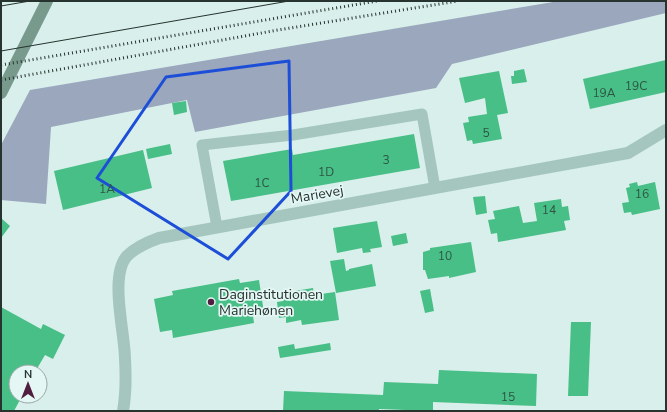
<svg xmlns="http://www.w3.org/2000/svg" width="667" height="412" font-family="'Nunito Sans',sans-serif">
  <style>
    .green { fill: #9aa7bd }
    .building { fill: #47bf86 }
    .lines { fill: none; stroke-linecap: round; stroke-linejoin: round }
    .lane { stroke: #a5c6be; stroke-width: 11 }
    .street { stroke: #a5c6be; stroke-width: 12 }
    .secondary { stroke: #779a8d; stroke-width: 12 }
    .tram { stroke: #26332e; stroke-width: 1 }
    .rail { stroke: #26332e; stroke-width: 3; stroke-dasharray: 1 3; stroke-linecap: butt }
    .marked { fill: none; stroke: #1d4ed8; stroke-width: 3; stroke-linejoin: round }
    .poi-dot { fill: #511e3f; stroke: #e4f7f4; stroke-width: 1.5 }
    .labels { text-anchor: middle; stroke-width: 3.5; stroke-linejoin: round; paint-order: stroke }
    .number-label { font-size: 12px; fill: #2e5644 }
    .street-label { font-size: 14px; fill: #26332e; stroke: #e4f7f4 }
    .poi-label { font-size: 14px; fill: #26332e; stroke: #e4f7f4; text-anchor: start }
  </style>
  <rect width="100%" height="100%" fill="#d8efeb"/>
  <polygon class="green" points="559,1 666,1 666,13 452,64 436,88 195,132 187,100 51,127 46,204 1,200 1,145 30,90"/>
  <g class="building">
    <polygon points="666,60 666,92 590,109 583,79"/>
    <polygon points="524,69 527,82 512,84 511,76 514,76 514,71"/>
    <polygon points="499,71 508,113 497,115 502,139 473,144 472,140 467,141 463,123 469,122 468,117 487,114 485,98 465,103 459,78"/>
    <polygon points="186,101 187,112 174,115 172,103"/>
    <polygon points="414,134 420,168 231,201 223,161 292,149 293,155"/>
    <polygon points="170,144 172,154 148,159 146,149"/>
    <polygon points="143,150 152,188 63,210 54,171"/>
    <polygon points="637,182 638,186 655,182 660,209 632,215 631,212 624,213 622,203 629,202 626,188 630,187 629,184"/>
    <polygon points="485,196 487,213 476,215 473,197"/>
    <polygon points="561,199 562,207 568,206 570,220 564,221 566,230 498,242 497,233 491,234 488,220 495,219 493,211 519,206 523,223 537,221 534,203"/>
    <polygon points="1,218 10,226 1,238"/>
    <polygon points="377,221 382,247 370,249 371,252 363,253 362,248 337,253 333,228"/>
    <polygon points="406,233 408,243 393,246 391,236"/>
    <polygon points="471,242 476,272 449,278 449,276 428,279 425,270 423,270 423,252 430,250 430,248"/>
    <polygon points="344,259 346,271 349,270 349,269 372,264 376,286 336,293 330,261"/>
    <polygon points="239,279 240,283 259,280 264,313 253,316 254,323 173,338 172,330 160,332 154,299 173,295 172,291"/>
    <polygon points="313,288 314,295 335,292 339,320 302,325 301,320 286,323 286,317 279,318 277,302 283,301 282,293"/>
    <polygon points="430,289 434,311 425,313 420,291"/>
    <polygon points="1,307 41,329 43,324 65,335 53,359 45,355 35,372 16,372 16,396 22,396 14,411 1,411"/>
    <polygon points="571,322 591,322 588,396 568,396"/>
    <polygon points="330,343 331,350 280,358 278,347 294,344 295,349"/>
    <polygon points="439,370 537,374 536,406 433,402 433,411 379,409 379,411 283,411 284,391 383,395 384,382 438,384"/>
  </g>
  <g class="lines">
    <polyline class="lane" points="217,227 202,145 293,135 422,114 435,188"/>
    <path class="street" d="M123,411C126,394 126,376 125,359C125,333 109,276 127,256C136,247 148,242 159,238L628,153L666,130"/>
    <polyline class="secondary" points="1,93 47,1"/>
    <g class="tram">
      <polyline points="1,6 30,1"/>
      <polyline points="1,51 289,1"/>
    </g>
    <g class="rail">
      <polyline points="1,65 377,1"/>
      <polyline points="1,80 278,30 458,1"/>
    </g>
  </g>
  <path class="marked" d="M289,61L291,191L228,259L97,178L166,77Z"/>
  <circle class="poi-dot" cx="211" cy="302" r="4"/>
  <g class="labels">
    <g class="number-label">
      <text x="636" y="90">19C</text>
      <text x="604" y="97">19A</text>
      <text x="486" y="137">5</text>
      <text x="386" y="164">3</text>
      <text x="326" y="176">1D</text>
      <text x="262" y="187">1C</text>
      <text x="107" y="193">1A</text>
      <text x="642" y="198">16</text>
      <text x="549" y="214">14</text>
      <text x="445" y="260">10</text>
      <text x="508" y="401">15</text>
    </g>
    <g class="street-label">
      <text transform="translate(317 194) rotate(-10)" y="5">Marievej</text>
    </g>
    <g class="poi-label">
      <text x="219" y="299">Daginstitutionen<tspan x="219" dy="16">Mariehønen</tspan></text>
    </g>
  </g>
  <rect width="667" height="412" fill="none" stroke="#26332e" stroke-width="4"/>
  <g transform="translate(28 384)"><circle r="19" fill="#e4f7f4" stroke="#98a9a5"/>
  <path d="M0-3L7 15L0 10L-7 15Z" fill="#511e3f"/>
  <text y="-6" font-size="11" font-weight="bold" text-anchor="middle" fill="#26332e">N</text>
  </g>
</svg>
